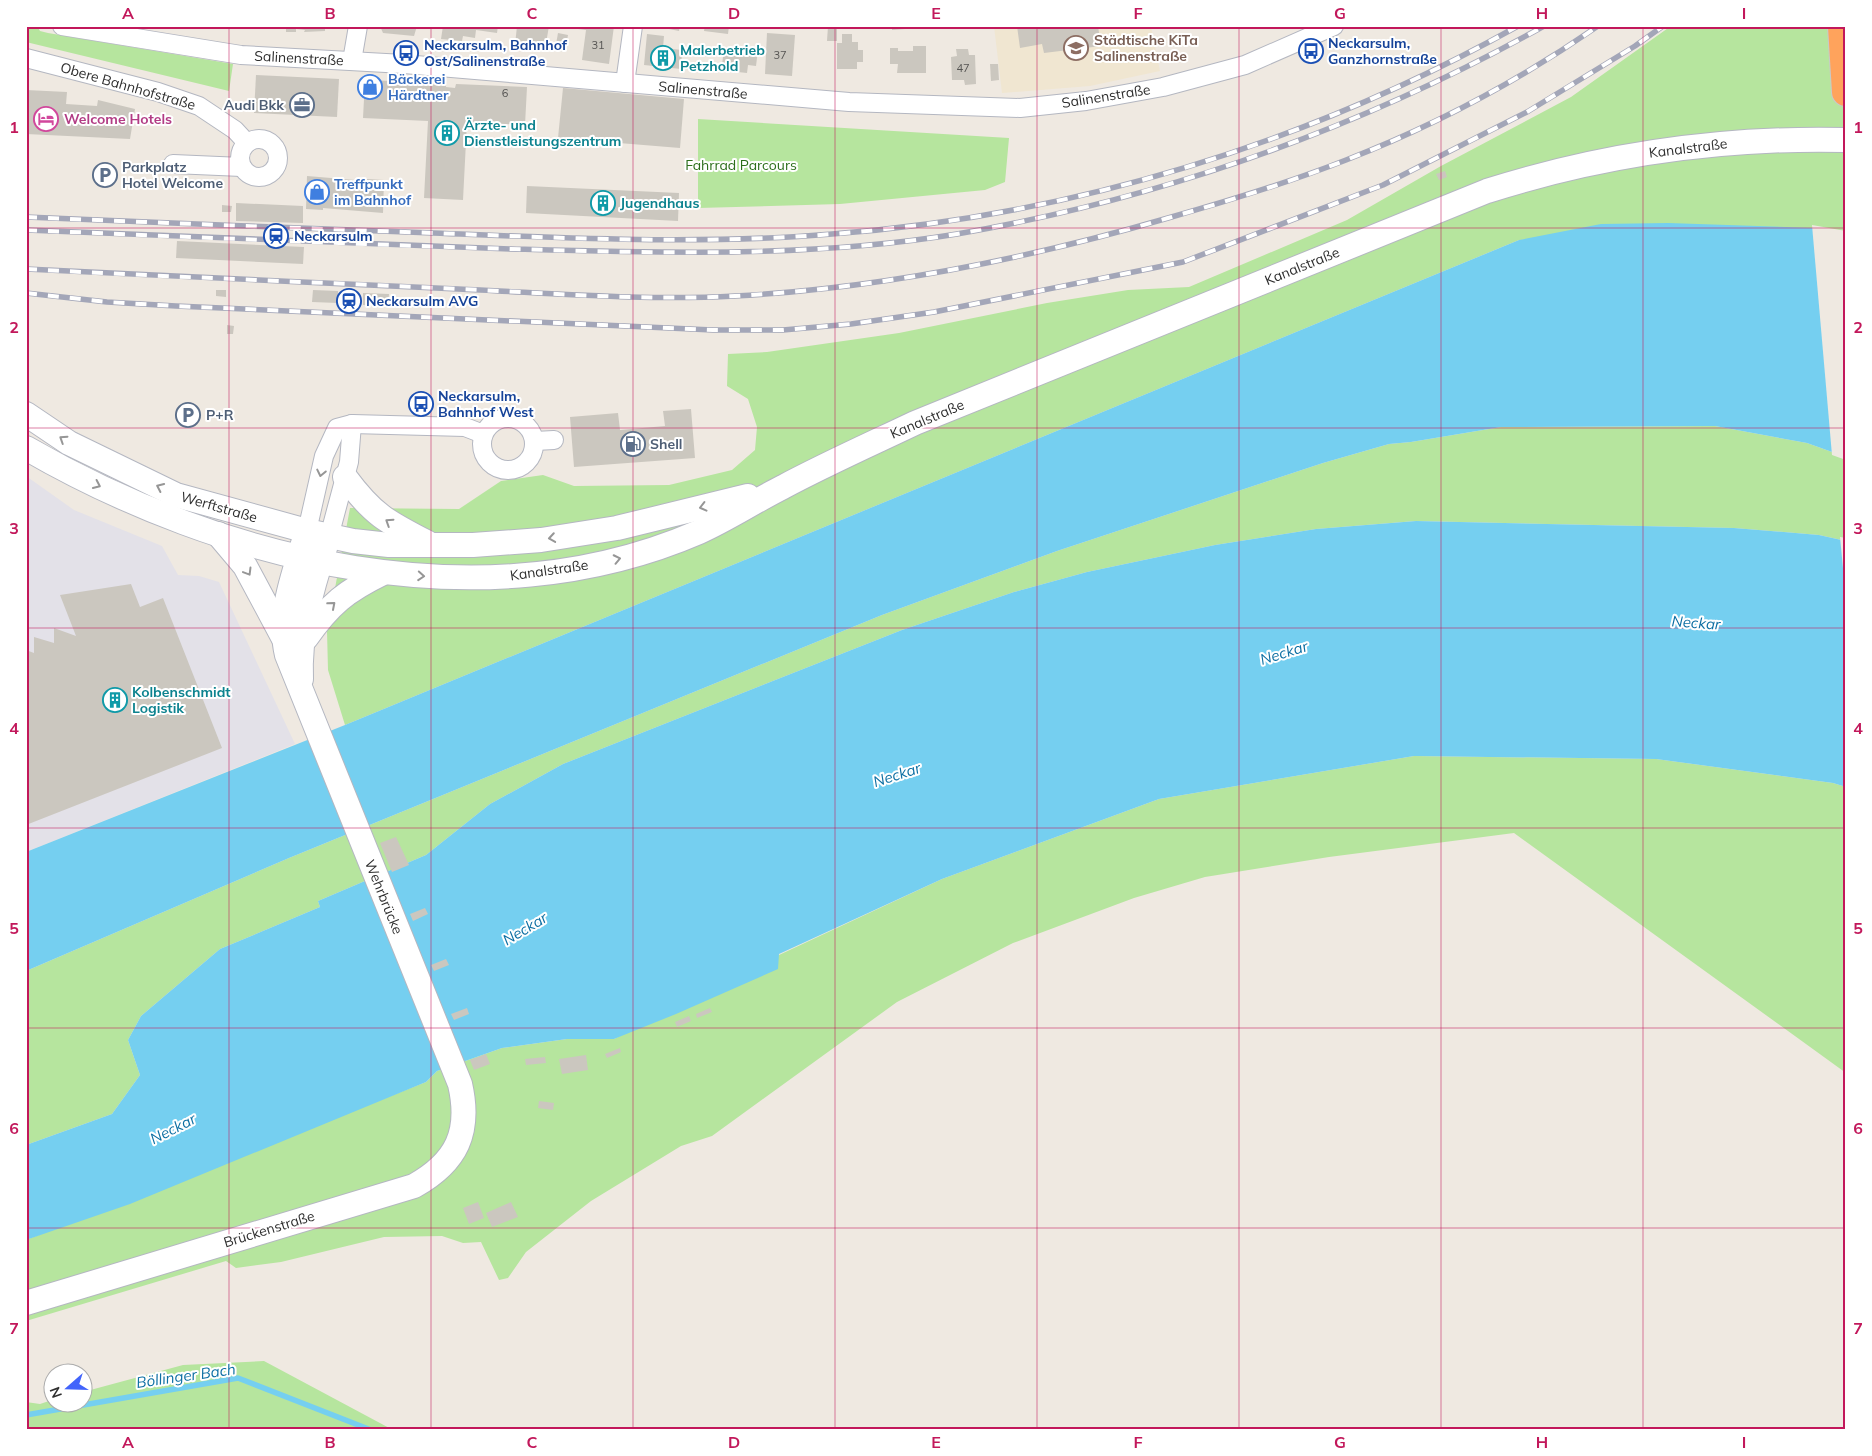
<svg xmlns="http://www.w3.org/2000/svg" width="1872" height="1456" font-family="Mulish,sans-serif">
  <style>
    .industrial { fill: #e3e1e8 }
    .education { fill: #f0e6d1 }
    .green { fill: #b6e59e }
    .water { fill: #75cff0 }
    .pier { fill: #efe9e1 }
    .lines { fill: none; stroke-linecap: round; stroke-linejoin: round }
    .stream { stroke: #75cff0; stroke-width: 5.5 }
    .building { fill: #cbc7bf }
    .minor-casing { stroke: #b4b7c1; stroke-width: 20 }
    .secondary-casing { stroke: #b4b7c1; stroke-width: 26 }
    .motorway-casing { stroke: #c9c9c9; stroke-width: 30 }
    .minor { stroke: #fff; stroke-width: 18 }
    .secondary { stroke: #fff; stroke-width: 24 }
    .motorway { stroke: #ffa35c; stroke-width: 28 }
    .rail-casing { stroke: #a3a6b8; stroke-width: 5.5 }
    .rail { stroke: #fff; stroke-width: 4; stroke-dasharray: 11; stroke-linecap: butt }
    .oneway { stroke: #969696 }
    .grid { fill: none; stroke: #c2185b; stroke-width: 1; stroke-opacity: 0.55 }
    .labels { text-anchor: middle; stroke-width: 4; stroke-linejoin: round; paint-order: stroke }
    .number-label { font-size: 11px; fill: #555452 }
    .education-label { font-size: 14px; font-weight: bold; fill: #785e54; stroke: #fff; text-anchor: start }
    .transit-label { font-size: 14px; font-weight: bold; fill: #164399; stroke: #fff; text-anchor: start }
    .culture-label { font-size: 14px; font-weight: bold; fill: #0d838f; stroke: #fff; text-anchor: start }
    .street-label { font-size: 14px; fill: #2e2e2e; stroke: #fff }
    .shop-label { font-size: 14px; font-weight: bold; fill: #366cbe; stroke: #fff; text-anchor: start }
    .service-label { font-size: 14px; font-weight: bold; fill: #4e5e75; stroke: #fff; text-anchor: start }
    .hotel-label { font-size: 14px; font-weight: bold; fill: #b23c85; stroke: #fff; text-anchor: start }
    .park-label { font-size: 14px; fill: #2c6e1b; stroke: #fff }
    .water-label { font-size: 15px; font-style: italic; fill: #0d6fa3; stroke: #fff }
    .neatline { fill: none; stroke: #c2185b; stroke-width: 2 }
    .grid-label { font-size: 16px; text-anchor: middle; font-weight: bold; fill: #c2185b }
  </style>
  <rect width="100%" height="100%" fill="#efe9e1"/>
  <polygon class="industrial" points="26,476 74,510 162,546 178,575 199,576 219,582 295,744 26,852"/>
  <polygon class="education" points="994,26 1151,26 1160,71 1090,86 1002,93"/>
  <g class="green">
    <polygon points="27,26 37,26 40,31 48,33 233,64 229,91 26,42"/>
    <polygon points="1671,26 1846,26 1846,234 1519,240 345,725 328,670 327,631 350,508 459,509 501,481 543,475 574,486 669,485 732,470 755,450 757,427 748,399 727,386 728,354 767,352 899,333 1047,303 1128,290 1189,287 1347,220 1441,166 1571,97"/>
    <polygon points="698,119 1009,138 1005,182 985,190 840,204 698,208"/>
    <polygon points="1715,426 1807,443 1846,457 1846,541 1819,535 1734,528 1416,521 1316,529 1215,545 1087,572 1014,592 902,630 563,764 490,804 426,855 318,901 320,907 220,949 141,1016 128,1040 140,1075 112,1114 26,1145 26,971 289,858 882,615 1057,551 1323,463 1389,444 1411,442 1501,427"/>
    <polygon points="1414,756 1656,759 1833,783 1846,787 1846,1073 1514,833 1329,857 1205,877 1134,898 1013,943 897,1002 712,1136 681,1146 591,1201 526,1252 508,1278 499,1280 481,1242 463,1243 442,1236 384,1237 281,1262 236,1268 226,1261 26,1321 26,1240 426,1082 437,1071 502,1048 567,1039 614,1039 779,955 942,879 1159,799"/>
    <polygon points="264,1361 393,1430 26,1430 26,1402 40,1404 52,1400 52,1404 82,1404 83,1392 183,1365"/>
  </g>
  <g class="water">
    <polygon points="1668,223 1817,228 1846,457 1807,443 1715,426 1501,427 1411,442 1389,444 1323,463 1057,551 882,615 289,858 26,971 26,852 345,725 1519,240 1601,224"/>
    <polygon points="1416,521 1734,528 1819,535 1846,541 1846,787 1833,783 1656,759 1414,756 1159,799 942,879 779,954 778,969 676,1014 614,1039 567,1039 502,1048 437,1071 426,1082 130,1204 26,1240 26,1145 112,1114 140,1075 128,1040 141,1016 220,949 320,907 318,901 426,855 490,804 563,764 902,630 1014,592 1087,572 1215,545 1316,529"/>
  </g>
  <g class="pier">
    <polygon points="1812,225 1846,231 1846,460 1832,455"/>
    <polygon points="1840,537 1846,538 1846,599"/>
  </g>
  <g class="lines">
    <polyline class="stream" points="26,1415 238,1378 371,1430"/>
  </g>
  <g class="building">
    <polygon points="274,26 325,26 325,31 304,32 305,30 296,29 296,32 286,32 286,29 274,29"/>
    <polygon points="380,26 417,26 414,36 383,33"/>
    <polygon points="443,26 498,26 497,33 476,30 475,38 463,36 462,41 441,39"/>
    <polygon points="517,26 549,26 545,49 515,45"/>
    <polygon points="571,26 614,26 609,64 582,60 586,30 570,28"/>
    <polygon points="654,26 680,26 679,31"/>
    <polygon points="705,26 729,26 728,34 704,31"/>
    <polygon points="828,26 837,26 837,41 827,41"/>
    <polygon points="892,26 905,26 905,29 892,30"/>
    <polygon points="1017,26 1098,26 1101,46 1044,53 1042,44 1020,48"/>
    <polygon points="558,33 568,35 565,52 555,50"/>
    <polygon points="767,33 795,35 792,76 765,74"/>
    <polygon points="647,34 664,36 663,48 682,50 681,69 644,65"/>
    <polygon points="842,34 852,34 852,42 858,42 858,50 863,50 863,62 857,62 857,69 837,69 837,43 842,43"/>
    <polygon points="913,46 926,46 926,73 897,73 898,64 890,64 890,48 898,48 898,51 913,51"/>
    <polygon points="724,47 758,50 756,66 748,65 747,73 738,72 738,67 722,66"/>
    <polygon points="956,49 968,49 969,55 975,55 976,84 965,85 964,80 952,80 951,57 957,56"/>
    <polygon points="990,64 998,64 999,80 991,81"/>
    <polygon points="256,75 339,79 337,117 254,113"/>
    <polygon points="365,80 446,83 446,87 455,88 456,84 527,87 525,125 467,122 463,200 424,198 428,121 363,118"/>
    <polygon points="563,88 684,99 680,148 558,138"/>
    <polygon points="26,90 67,92 66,104 97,106 98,100 135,109 130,139 26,134"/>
    <polygon points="1445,171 1447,177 1439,180 1436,174"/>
    <polygon points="307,176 367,181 367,179 384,180 383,213 323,208 323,210 306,209"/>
    <polygon points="527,186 679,193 678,221 526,213"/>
    <polygon points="236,203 303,206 303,223 236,221"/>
    <polygon points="222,205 232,206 231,212 222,212"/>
    <polygon points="177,241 304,247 303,264 176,258"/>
    <polygon points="216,290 226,290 226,297 216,296"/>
    <polygon points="313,290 338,291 338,303 312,302"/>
    <polygon points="363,293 389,294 388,306 363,305"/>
    <polygon points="227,325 234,326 233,334 227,334"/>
    <polygon points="691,409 695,458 574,467 570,417 618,413 620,430 665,426 663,411"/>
    <polygon points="131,584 140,607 163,598 222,748 26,825 26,650 34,653 34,637 54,643 54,628 76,636 60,595"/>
    <polygon points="396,837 409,865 392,872 380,843"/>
    <polygon points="425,908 428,914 413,921 410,914"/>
    <polygon points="446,959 449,965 434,971 431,965"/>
    <polygon points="467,1008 469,1014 454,1020 451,1014"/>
    <polygon points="710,1008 712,1012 697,1018 696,1014"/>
    <polygon points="689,1016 691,1021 677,1027 675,1022"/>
    <polygon points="620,1048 621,1052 607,1058 605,1054"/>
    <polygon points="486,1054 490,1064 474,1070 470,1060"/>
    <polygon points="586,1055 588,1070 562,1074 559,1059"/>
    <polygon points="545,1057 546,1063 526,1065 525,1059"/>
    <polygon points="539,1101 554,1103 553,1110 538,1108"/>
    <polygon points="478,1202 484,1218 469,1224 463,1208"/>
    <polygon points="511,1202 518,1217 492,1227 486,1213"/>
  </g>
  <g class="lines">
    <defs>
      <g id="minor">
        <polyline points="62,26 241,55 404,64 849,102 1020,108 1086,101 1163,87 1245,65 1334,26"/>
        <polyline points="26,58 158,92 199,106 235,130 247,143"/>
        <polyline points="352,61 358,26"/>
        <polyline points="625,83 633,26"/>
        <circle cx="259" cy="158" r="19"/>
        <polyline points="173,164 242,167"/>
        <circle cx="508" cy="444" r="26"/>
        <polyline points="535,441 554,440"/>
        <polyline points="307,531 324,456 337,428 352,424 465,427 483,434"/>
        <polyline points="329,537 349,462 352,424"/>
      </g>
      <g id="secondary">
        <polyline points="26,414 69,443 176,495 307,531 353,541 389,545 473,545 541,540 617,528 748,496"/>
        <path d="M26,448C223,562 482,626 699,532C728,519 755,501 783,487C826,464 871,444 915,423L1487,191C1604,154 1723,137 1846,140"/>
        <path d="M345,477C373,515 387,522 428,543"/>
        <polyline points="218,534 245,566 283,637"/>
        <path d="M306,638C330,604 346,591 383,573"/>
        <path d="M301,679C299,635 311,590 325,548"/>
        <path d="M26,1303L414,1186C457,1162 471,1132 460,1084L287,655C277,615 295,570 307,531"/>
      </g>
      <polyline id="motorway" points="1842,26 1846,92"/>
    </defs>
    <use href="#minor" class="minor-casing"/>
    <use href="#secondary" class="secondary-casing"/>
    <use href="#motorway" class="motorway-casing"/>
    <use href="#minor" class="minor"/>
    <use href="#secondary" class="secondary"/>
    <use href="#motorway" class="motorway"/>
    <defs>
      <g id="rail">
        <path d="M26,217C162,223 297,228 433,233C566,238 699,245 832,234C1072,216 1309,143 1518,26"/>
        <path d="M26,230C188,237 350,244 511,249C659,253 810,258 957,234C1163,198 1361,128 1544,26"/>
        <path d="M26,269C170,277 314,282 458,289C551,293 643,301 735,296C882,288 1027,259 1168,218C1228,201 1288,183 1346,160C1434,126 1520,80 1598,26"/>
        <polyline points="26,293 107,302 176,306 713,330 783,330 851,324 934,312 1183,262 1383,185 1527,112 1635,46 1663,26"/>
      </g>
    </defs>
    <use href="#rail" class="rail-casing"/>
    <use href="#rail" class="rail"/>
  </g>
  <defs><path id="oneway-chevron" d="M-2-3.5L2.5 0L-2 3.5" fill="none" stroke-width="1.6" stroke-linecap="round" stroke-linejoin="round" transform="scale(1.25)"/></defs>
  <g class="oneway">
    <use href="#oneway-chevron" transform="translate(63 439) rotate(-147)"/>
    <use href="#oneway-chevron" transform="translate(321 473) rotate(102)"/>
    <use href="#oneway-chevron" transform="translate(97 485) rotate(25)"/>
    <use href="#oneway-chevron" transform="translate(160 487) rotate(-155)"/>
    <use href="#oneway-chevron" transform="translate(703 507) rotate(166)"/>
    <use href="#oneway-chevron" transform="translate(389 522) rotate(-147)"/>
    <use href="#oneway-chevron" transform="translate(552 538) rotate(171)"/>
    <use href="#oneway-chevron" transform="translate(617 559) rotate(-12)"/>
    <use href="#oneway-chevron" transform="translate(248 572) rotate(59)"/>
    <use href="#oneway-chevron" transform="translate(421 576) rotate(4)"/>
    <use href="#oneway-chevron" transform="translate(332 605) rotate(-41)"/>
  </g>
  <path class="grid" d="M229,26V1430M431,26V1430M633,26V1430M835,26V1430M1037,26V1430M1239,26V1430M1441,26V1430M1643,26V1430M26,228H1846M26,428H1846M26,628H1846M26,828H1846M26,1028H1846M26,1228H1846"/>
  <defs>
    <symbol id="school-ring" viewBox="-11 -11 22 22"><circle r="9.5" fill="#fff" stroke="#8d6e63" stroke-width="1.5"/><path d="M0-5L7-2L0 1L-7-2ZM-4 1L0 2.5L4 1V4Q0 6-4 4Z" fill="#8d6e63"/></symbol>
    <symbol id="bus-ring" viewBox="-11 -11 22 22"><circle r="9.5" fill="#fff" stroke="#1a4fb4" stroke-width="1.5"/><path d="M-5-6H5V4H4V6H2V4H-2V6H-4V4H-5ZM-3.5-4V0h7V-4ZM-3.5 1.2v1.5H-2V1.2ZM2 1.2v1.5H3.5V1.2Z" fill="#1a4fb4"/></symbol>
    <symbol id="building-ring" viewBox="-11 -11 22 22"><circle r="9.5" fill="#fff" stroke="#0f9aa8" stroke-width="1.5"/><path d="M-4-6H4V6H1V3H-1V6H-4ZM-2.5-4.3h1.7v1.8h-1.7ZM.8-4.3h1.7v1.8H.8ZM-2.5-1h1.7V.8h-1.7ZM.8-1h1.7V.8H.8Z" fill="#0f9aa8"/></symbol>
    <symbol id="shop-ring" viewBox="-11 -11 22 22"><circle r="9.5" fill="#fff" stroke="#3f7fe0" stroke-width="1.5"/><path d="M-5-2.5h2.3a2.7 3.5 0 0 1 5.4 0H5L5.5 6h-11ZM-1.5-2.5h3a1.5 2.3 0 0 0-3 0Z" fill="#3f7fe0"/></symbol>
    <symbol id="office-ring" viewBox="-11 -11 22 22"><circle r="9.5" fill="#fff" stroke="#5c6f8a" stroke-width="1.5"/><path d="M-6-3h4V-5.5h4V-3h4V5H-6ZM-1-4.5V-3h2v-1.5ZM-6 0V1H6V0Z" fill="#5c6f8a"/></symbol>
    <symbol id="hotel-ring" viewBox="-11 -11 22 22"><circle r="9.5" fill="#fff" stroke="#d1479c" stroke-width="1.5"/><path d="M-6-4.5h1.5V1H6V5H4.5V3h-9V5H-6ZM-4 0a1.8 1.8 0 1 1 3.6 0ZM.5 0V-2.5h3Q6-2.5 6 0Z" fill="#d1479c"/></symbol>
    <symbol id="parking-ring" viewBox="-11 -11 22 22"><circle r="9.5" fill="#fff" stroke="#5c6f8a" stroke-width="1.5"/><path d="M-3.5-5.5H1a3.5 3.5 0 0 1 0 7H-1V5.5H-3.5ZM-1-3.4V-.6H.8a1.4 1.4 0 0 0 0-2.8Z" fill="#5c6f8a"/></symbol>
    <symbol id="station-ring" viewBox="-11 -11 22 22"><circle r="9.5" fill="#fff" stroke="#1a4fb4" stroke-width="1.5"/><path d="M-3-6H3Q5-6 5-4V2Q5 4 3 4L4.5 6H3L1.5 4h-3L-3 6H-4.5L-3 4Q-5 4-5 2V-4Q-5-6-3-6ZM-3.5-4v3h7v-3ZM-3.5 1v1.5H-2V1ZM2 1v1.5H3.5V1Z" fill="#1a4fb4"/></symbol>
    <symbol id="fuel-ring" viewBox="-11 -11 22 22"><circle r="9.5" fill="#fff" stroke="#5c6f8a" stroke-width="1.5"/><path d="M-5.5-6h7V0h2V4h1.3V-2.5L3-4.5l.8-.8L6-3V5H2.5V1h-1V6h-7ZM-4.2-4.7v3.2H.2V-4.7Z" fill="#5c6f8a"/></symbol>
  </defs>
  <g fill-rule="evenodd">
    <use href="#school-ring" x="1062" y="34" width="28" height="28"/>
    <use href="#bus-ring" x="1297" y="37" width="28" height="28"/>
    <use href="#bus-ring" x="392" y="39" width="28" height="28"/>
    <use href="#building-ring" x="649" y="44" width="28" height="28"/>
    <use href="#shop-ring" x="356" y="73" width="28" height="28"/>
    <use href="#office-ring" x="288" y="91" width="28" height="28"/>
    <use href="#hotel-ring" x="32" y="105" width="28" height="28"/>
    <use href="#building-ring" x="433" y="119" width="28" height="28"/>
    <use href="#parking-ring" x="91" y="161" width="28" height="28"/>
    <use href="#shop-ring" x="303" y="178" width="28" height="28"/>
    <use href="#building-ring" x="589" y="189" width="28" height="28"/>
    <use href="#station-ring" x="262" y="222" width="28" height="28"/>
    <use href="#station-ring" x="335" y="287" width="28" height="28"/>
    <use href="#bus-ring" x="407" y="390" width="28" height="28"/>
    <use href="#parking-ring" x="174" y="401" width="28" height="28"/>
    <use href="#fuel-ring" x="619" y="430" width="28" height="28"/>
    <use href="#building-ring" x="101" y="686" width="28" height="28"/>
  </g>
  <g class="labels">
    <g class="number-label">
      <text x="598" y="49">31</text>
      <text x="780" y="59">37</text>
      <text x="963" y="72">47</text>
      <text x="505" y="97">6</text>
    </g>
    <g class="education-label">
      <text x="1094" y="45">Städtische KiTa<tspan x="1094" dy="16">Salinenstraße</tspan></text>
    </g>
    <g class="transit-label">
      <text x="1328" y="48">Neckarsulm,<tspan x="1328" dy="16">Ganzhornstraße</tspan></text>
      <text x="424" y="50">Neckarsulm, Bahnhof<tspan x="424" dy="16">Ost/Salinenstraße</tspan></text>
      <text x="294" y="241">Neckarsulm</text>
      <text x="366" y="306">Neckarsulm AVG</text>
      <text x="438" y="401">Neckarsulm,<tspan x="438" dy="16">Bahnhof West</tspan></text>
    </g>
    <g class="culture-label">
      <text x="680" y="55">Malerbetrieb<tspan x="680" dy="16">Petzhold</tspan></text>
      <text x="464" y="130">Ärzte- und<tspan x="464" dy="16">Dienstleistungszentrum</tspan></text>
      <text x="620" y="208">Jugendhaus</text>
      <text x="132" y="697">Kolbenschmidt<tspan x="132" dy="16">Logistik</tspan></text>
    </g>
    <g class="street-label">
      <text transform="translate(299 58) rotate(3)" y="5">Salinenstraße</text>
      <text transform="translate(128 86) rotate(16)" y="5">Obere Bahnhofstraße</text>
      <text transform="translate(703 90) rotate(5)" y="5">Salinenstraße</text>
      <text transform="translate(1106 96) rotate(-9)" y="5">Salinenstraße</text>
      <text transform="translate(1688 148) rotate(-7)" y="5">Kanalstraße</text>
      <text transform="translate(1302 266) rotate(-22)" y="5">Kanalstraße</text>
      <text transform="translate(927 419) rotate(-23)" y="5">Kanalstraße</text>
      <text transform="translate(219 507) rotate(16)" y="5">Werftstraße</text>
      <text transform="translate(549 570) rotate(-8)" y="5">Kanalstraße</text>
      <text transform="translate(384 897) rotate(68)" y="5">Wehrbrücke</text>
      <text transform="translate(269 1229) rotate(-17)" y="5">Brückenstraße</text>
    </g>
    <g class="shop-label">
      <text x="388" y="84">Bäckerei<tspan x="388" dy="16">Härdtner</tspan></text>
      <text x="334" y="189">Treffpunkt<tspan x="334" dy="16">im Bahnhof</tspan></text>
    </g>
    <g class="service-label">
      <text x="284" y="110" text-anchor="end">Audi Bkk</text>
      <text x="122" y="172">Parkplatz<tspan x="122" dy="16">Hotel Welcome</tspan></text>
      <text x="206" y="420">P+R</text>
      <text x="650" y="449">Shell</text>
    </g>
    <g class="hotel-label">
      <text x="64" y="124">Welcome Hotels</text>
    </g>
    <g class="park-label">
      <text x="741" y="170">Fahrrad Parcours</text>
    </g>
    <g class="water-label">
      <text transform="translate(1696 623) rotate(4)" y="5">Neckar</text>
      <text transform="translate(1284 653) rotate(-17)" y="5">Neckar</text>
      <text transform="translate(897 775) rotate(-18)" y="5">Neckar</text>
      <text transform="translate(525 929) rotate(-31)" y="5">Neckar</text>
      <text transform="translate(173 1129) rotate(-27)" y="5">Neckar</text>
      <text transform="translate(186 1376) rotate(-8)" y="5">Böllinger Bach</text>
    </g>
  </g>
  <rect width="1872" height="1456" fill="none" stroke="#ffffff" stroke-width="55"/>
  <g transform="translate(68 1388) rotate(250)"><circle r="24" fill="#ffffff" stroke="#ababab"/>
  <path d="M0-4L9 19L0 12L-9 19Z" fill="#4264fb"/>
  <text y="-8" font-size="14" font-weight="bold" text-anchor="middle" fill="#2e2e2e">N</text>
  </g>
  <rect x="28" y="28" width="1816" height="1400" class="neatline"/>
  <g class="grid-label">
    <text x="128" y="19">A</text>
    <text x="330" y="19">B</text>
    <text x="532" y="19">C</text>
    <text x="734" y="19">D</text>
    <text x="936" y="19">E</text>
    <text x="1138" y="19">F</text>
    <text x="1340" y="19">G</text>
    <text x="1542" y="19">H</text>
    <text x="1744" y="19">I</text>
    <text x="14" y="133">1</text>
    <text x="1858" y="133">1</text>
    <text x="14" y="333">2</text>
    <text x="1858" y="333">2</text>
    <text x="14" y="534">3</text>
    <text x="1858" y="534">3</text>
    <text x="14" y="734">4</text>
    <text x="1858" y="734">4</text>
    <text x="14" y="934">5</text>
    <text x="1858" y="934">5</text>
    <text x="14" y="1134">6</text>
    <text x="1858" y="1134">6</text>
    <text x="14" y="1334">7</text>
    <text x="1858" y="1334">7</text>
    <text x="128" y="1448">A</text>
    <text x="330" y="1448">B</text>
    <text x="532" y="1448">C</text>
    <text x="734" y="1448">D</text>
    <text x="936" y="1448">E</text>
    <text x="1138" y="1448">F</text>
    <text x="1340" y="1448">G</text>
    <text x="1542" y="1448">H</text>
    <text x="1744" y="1448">I</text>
  </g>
</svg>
